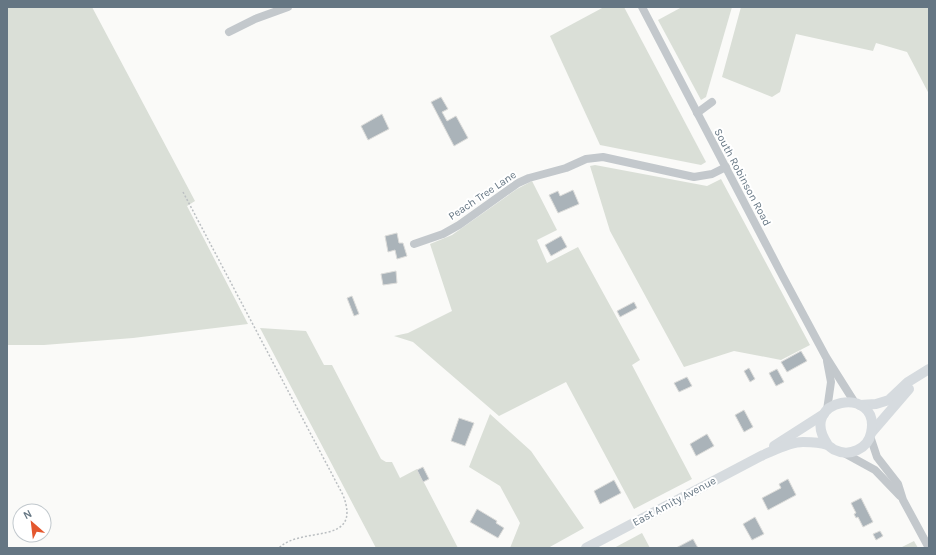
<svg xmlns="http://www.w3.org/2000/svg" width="936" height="555" font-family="Karla,sans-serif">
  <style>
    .green { fill: #dadfd7 }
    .building { fill: #aab3b9; stroke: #dcdcda }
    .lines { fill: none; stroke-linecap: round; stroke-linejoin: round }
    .path { stroke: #bbbfc2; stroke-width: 1.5; stroke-dasharray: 2 2; stroke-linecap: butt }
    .minor { stroke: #c3c8cc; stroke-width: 8 }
    .major { stroke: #d6dbdf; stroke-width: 10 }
    .labels { text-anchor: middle; stroke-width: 4; stroke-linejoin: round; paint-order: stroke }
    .street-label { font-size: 11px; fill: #657683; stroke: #fff }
  </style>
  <rect width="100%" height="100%" fill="#fafaf8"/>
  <g class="green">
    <polygon points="7,7 92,7 195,201 187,206 248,324 133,338 44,345 7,345"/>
    <polygon points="604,7 624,7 706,162 701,165 600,145 550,36"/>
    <polygon points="682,7 732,7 706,97 701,100 658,20"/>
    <polygon points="741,7 929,7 929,94 907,52 876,43 873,51 796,34 780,92 772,97 722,77"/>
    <polygon points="595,165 707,186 721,179 810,345 781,360 734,351 684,367 610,231 590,166"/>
    <polygon points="532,181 557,230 537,240 547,263 578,247 640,360 632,365 692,479 634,509 566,382 499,416 413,342 394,336 408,333 452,311 430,244 452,235 517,189"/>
    <polygon points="260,328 306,331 324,365 332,365 381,459 386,462 392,462 400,478 417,469 458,548 376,548"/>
    <polygon points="490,414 531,451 584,528 548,548 510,548 520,523 500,486 469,467"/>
    <polygon points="642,533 650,548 614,548"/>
    <polygon points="914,541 918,548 900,548"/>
  </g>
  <g class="building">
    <polygon points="441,97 448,109 442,112 447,121 456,116 468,138 454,146 431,102"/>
    <polygon points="382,114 389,129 368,140 361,126"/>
    <polygon points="573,190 579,204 558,213 549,195 558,191 560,196"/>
    <polygon points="397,233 399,243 403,243 407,256 397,259 395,250 388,252 385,236"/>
    <polygon points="561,236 567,247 551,256 545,245"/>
    <polygon points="396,271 397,283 383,285 381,274"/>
    <polygon points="352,296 359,314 354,316 347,298"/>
    <polygon points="634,302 637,308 620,317 617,311"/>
    <polygon points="801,351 807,361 787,372 781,362"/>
    <polygon points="749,368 755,379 750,382 744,371"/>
    <polygon points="777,369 784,382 776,386 769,373"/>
    <polygon points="687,377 692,386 679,392 674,383"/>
    <polygon points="744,410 753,427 744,432 735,415"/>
    <polygon points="459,418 474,423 465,446 451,441"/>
    <polygon points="707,434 714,446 696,456 690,444"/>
    <polygon points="423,467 429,479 423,482 417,470"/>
    <polygon points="788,479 796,495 768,510 762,498 781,488 779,484"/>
    <polygon points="614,480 621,493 600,504 594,491"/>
    <polygon points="861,498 873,522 863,527 858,517 856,518 854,514 856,513 851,503"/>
    <polygon points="477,509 497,521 496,523 504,528 498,538 470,522"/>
    <polygon points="755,517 764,534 752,540 743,524"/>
    <polygon points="880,531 883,536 876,540 873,534"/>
    <polygon points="693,539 698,548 676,548"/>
  </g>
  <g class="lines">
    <path class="path" d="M183,192L343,495C363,547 302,525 279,548"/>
    <g class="minor">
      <polyline points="642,7 782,275 826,357 855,403"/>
      <polyline points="229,32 255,19 288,7"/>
      <polyline points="697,113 712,102"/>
      <polyline points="414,244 443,234 459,225 518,183 529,178 566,168 586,159 603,157 694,177 712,174 726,167"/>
      <polyline points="827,410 831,382 827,361"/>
      <polyline points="870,436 877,457 898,484 903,500 929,548"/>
      <polyline points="844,453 875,470 900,496"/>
    </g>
    <g class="major">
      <polyline points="860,405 876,404 889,400 908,382 929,369"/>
      <polyline points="872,432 909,389"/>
      <polyline points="774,446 824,414"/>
      <path d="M586,548L763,455C775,450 790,442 803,442C811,442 820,442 827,445C830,446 832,449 835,450C849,457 868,449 871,433C882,384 795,398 828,445"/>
    </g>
  </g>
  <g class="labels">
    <g class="street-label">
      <text transform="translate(743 177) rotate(62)" y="4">South Robinson Road</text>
      <text transform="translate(482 195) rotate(-34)" y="4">Peach Tree Lane</text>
      <text transform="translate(674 501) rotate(-28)" y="4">East Amity Avenue</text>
    </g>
  </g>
  <rect width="936" height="555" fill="none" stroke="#657683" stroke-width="16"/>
  <g transform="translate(32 523) rotate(332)"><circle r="19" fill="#ffffff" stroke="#c1c8cd"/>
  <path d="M0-3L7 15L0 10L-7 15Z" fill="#e4572e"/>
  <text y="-6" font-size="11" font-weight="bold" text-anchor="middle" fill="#657683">N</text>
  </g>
</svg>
